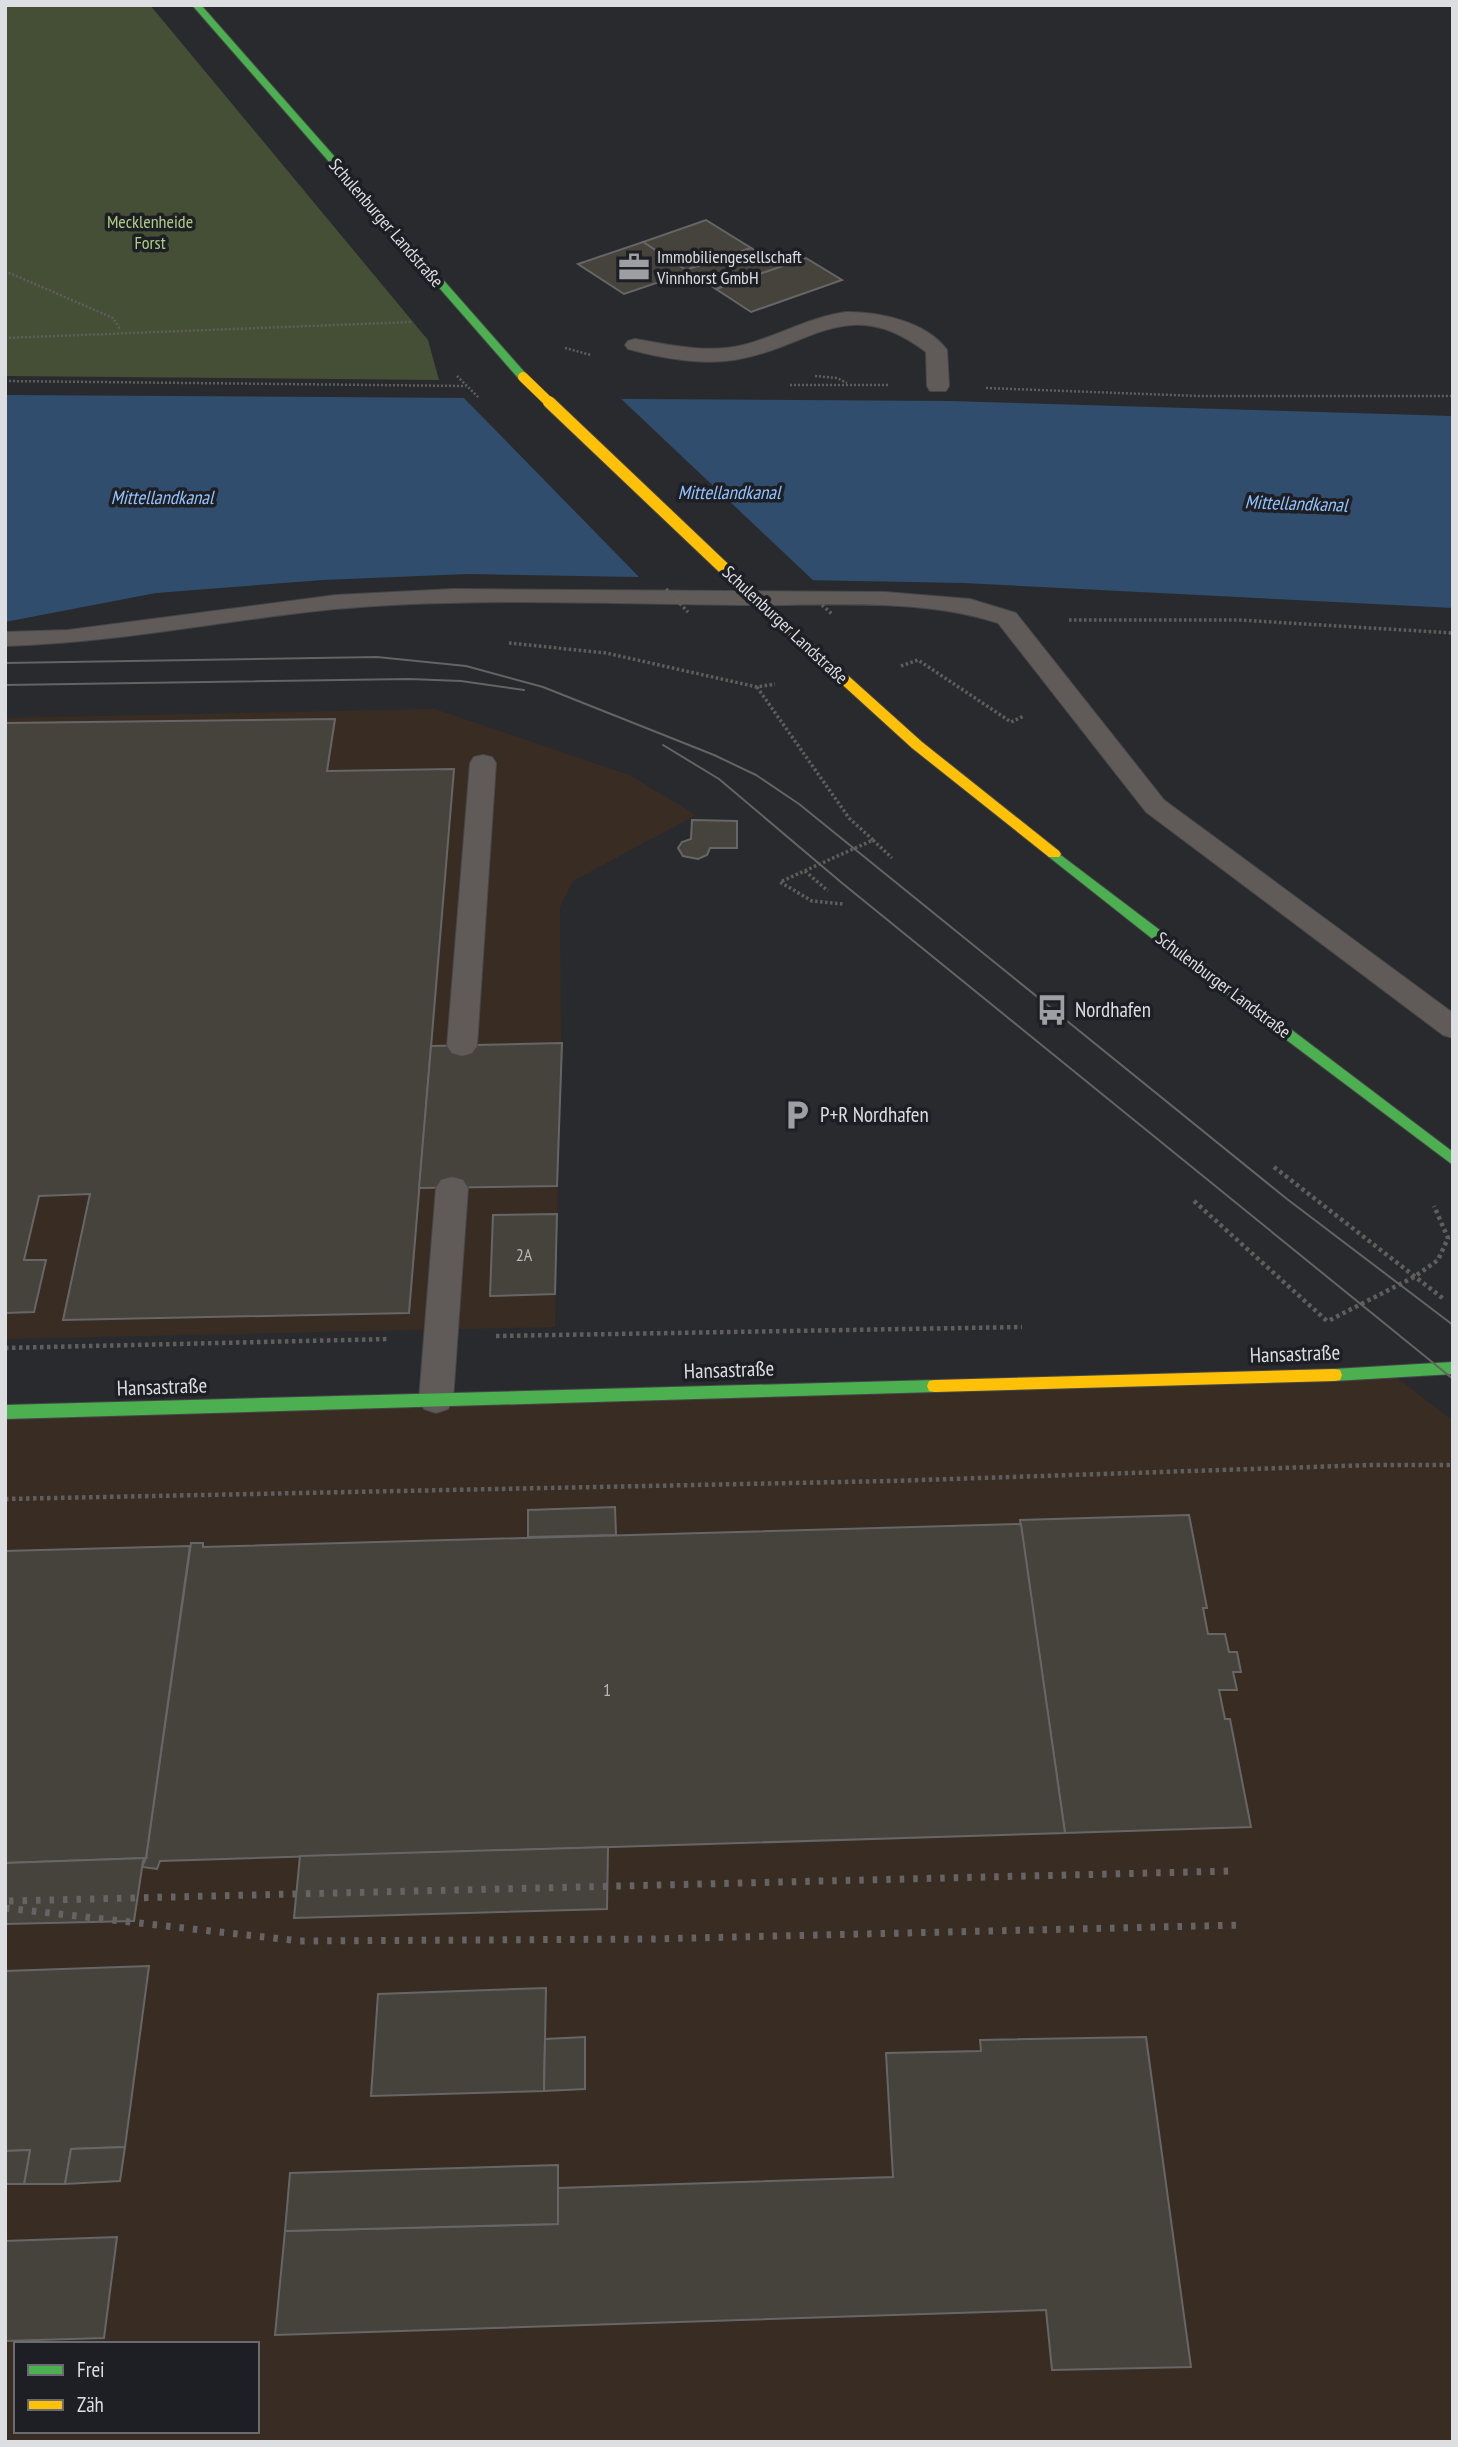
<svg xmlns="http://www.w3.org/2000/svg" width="1458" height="2447" font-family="'PT Sans Narrow',sans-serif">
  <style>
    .industrial { fill: #392d23; fill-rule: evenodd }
    .green { fill: #454f36 }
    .water { fill: #304d6e }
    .pier { fill: #292a2d }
    .building { fill: #46423c; stroke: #676667; stroke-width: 2 }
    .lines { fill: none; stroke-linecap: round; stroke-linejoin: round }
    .lane-casing { stroke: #474749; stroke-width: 2 }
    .fast-casing { stroke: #474749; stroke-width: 2 }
    .slow-casing { stroke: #474749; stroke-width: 2 }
    .path-far2 { stroke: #605e5d; stroke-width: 2.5; stroke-dasharray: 2 2; stroke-linecap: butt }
    .path-far1 { stroke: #605e5d; stroke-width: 3.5; stroke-dasharray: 2.5 2.5; stroke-linecap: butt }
    .path { stroke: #605e5d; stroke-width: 4.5; stroke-dasharray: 3.5 3.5; stroke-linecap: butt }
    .lane { fill: #605b58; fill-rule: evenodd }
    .fast { fill: #4caf50; fill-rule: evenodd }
    .slow { fill: #ffc107; fill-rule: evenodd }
    .tram { stroke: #656363; stroke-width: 2 }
    .rail { stroke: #656363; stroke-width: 7; stroke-dasharray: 4.5 9; stroke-linecap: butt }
    .slow-bridge-far1-casing { stroke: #474749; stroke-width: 11; stroke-linecap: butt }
    .slow-bridge-casing { stroke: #474749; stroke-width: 14; stroke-linecap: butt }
    .path-bridge-far1 { stroke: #605e5d; stroke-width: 2.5; stroke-dasharray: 2 2; stroke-linecap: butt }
    .path-bridge { stroke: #605e5d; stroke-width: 3.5; stroke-dasharray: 2.5 2.5; stroke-linecap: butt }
    .slow-bridge-far1 { stroke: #ffc107; stroke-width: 10 }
    .slow-bridge { stroke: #ffc107; stroke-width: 12 }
    .labels { text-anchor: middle; stroke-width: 7; stroke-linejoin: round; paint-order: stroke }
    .far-park-label { font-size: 18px; fill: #b0cc85; stroke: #1e1f24 }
    .far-street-label { font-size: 18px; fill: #dddee1; stroke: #1e1f24 }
    .far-poi-label { font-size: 18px; fill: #dddee1; stroke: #1e1f24; text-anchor: start }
    .number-label { font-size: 18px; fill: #b7b7b8 }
    .far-water-label { font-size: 19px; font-style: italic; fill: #91c3ff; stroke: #1e1f24 }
    .poi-label { font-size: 21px; fill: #dddee1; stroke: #1e1f24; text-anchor: start }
    .street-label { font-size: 21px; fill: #dddee1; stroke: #1e1f24 }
  </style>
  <rect width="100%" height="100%" fill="#292a2d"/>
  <g class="industrial">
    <polygon points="435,709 629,775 696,815 573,881 560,907 561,1044 555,1327 5,1339 5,718"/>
    <path d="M1391,1373L1453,1421V2442H5V1412ZM16,2344H257V2431H16Z"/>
  </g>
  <polygon class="green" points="5,5 150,5 428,340 439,380 5,376"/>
  <polygon class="water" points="5,395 950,401 1453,416 1453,608 964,583 468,574 323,580 156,593 5,622"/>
  <polygon class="pier" points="460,394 617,395 817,584 642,580"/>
  <g class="building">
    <polygon points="706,220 751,248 686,270 643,242"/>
    <polygon points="643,242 689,272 624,294 578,264"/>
    <polygon points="751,248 781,267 716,289 686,270"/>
    <polygon points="806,258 842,280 751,312 716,289"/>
    <polygon points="335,719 327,771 454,769 409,1313 63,1320 90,1194 39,1196 24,1260 46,1260 34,1312 5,1313 5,723"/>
    <polygon points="692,820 737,821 737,848 710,848 707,855 698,859 683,856 678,848 682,842 691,839"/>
    <polygon points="562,1043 557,1186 419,1188 431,1046"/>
    <polygon points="557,1214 555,1294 490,1296 493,1215"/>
    <polygon points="615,1507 616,1535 528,1537 528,1510"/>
    <polygon points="1189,1515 1207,1608 1203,1608 1208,1634 1225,1634 1229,1652 1237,1652 1241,1672 1233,1672 1237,1690 1219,1690 1225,1719 1230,1719 1251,1827 1065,1833 1020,1520"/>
    <polygon points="1021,1524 1065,1833 160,1861 157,1869 142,1867 146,1858 191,1543 203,1543 203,1547"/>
    <polygon points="190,1546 146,1858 5,1863 5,1551"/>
    <polygon points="608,1847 607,1909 294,1918 300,1856"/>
    <polygon points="146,1858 143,1861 134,1921 5,1924 5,1863"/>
    <polygon points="149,1966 125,2147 71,2149 65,2184 24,2184 30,2150 5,2151 5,1971"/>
    <polygon points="546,1988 544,2091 371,2096 378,1994"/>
    <polygon points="585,2037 585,2089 544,2091 545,2039"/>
    <polygon points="1146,2037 1191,2367 1052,2370 1046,2310 275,2335 285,2231 558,2224 558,2188 893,2177 886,2053 981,2051 980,2040"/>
    <polygon points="125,2147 120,2181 65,2184 71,2149"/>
    <polygon points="30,2150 24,2184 5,2184 5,2151"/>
    <polygon points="558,2165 558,2224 285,2231 290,2173"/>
    <polygon points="117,2237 104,2338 5,2341 5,2241"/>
  </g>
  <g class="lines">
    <defs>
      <g id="lane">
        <path d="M846,312C879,312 926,321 947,350L949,386L946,391H930L927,386L926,352C848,292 810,348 734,360C700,365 661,358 628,349L625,345L628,341L635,339C670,345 708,354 743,345C779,336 809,317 846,312Z"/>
        <path d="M454,589L885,592L970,599L1016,613L1164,800L1453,1013V1038L1443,1035L1146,812L998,623C918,597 826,606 742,605C607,604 470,597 335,609C225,620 116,643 5,646V632L68,630L336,595Z"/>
        <polygon points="483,755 492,757 496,763 477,1046 472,1053 462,1056 452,1053 447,1046 470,763 474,757"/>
        <polygon points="452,1177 463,1180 468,1188 453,1400 448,1409 436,1413 424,1409 419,1400 436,1188 441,1180"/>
      </g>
      <g id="fast">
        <polygon points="192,5 201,5 527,375 527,379 519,379"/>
        <polygon points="1054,850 1453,1152 1453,1165 1159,944 1049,857 1047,854"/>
        <polygon points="1453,1362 1453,1374 1334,1381 1328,1380 1326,1375 1328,1370 1334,1369"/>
        <polygon points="935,1380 941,1381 943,1386 941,1391 935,1392 5,1419 5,1405"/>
      </g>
      <g id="slow">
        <polygon points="771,609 775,610 922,742 1059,851 1061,854 1059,857 1049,857 912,748 767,616 767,610"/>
        <polygon points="1334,1369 1340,1370 1342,1375 1340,1380 1334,1381 935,1392 929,1391 927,1386 929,1381 935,1380"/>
      </g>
    </defs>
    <use href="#lane" class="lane-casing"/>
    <use href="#fast" class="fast-casing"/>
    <use href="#slow" class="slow-casing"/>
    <g class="path-far2">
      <polyline points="5,271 113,318 120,329"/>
      <polyline points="5,338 411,322"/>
      <polyline points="565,348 591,355"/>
      <polyline points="815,376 837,378 847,383"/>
      <polyline points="5,381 466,386"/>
      <polyline points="790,385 890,385"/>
      <polyline points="986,388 1198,396 1453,396"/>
    </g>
    <g class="path-far1">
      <polyline points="1069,620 1239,620 1453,633"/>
      <polyline points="509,643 606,653 757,687 775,684"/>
      <polyline points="901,666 918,660 1011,722 1024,716"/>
      <polyline points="757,687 849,818 873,840 780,882 812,901 843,904"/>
      <polyline points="873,840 892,858"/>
      <polyline points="805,871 828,891"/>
    </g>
    <g class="path">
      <polyline points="1274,1167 1445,1300"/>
      <polyline points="1194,1201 1327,1321"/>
      <polyline points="1330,1320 1414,1277 1438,1260 1448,1238 1434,1206"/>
      <polyline points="496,1336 1022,1327"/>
      <polyline points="5,1348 389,1339"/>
      <polyline points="5,1499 891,1481 1371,1465 1453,1465"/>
    </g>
    <use href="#lane" class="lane"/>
    <use href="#fast" class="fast"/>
    <use href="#slow" class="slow"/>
    <g class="tram">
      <polyline points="5,663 377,657 466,666 543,687 714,755 756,775 799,804 1287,1199 1453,1325"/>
      <polyline points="5,685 409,679 461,681 524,690"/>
      <polyline points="663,745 719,779 842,883 1453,1379"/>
    </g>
    <g class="rail">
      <polyline points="9,1901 1231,1871"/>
      <polyline points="5,1908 300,1941 651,1939 1243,1925"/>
    </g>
    <defs>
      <polyline id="slow-bridge-far1" points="523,377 551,404"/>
      <polyline id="slow-bridge" points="549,402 771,613"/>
    </defs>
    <use href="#slow-bridge-far1" class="slow-bridge-far1-casing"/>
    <use href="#slow-bridge" class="slow-bridge-casing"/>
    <polyline class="path-bridge-far1" points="457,376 479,398"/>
    <g class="path-bridge">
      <polyline points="666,589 688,612"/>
      <polyline points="822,605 832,614"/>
    </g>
    <use href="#slow-bridge-far1" class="slow-bridge-far1"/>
    <use href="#slow-bridge" class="slow-bridge"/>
  </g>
  <defs>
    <symbol id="office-bare" viewBox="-9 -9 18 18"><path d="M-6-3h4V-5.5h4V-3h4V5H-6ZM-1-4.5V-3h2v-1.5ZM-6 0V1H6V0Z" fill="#9e9fa2" stroke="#1e1f24" stroke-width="2.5" paint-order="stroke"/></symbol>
    <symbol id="bus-bare" viewBox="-9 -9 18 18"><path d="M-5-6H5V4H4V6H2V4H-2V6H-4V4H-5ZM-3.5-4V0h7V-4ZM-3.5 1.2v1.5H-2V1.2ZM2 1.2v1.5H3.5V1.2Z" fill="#9e9fa2" stroke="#1e1f24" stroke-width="2.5" paint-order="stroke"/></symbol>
    <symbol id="parking-bare" viewBox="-9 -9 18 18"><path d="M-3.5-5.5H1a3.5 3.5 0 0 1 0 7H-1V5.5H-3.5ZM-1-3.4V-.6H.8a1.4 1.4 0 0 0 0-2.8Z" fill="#9e9fa2" stroke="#1e1f24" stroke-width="2.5" paint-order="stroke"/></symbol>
  </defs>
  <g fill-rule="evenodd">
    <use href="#office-bare" x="612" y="245" width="44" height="44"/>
    <use href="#bus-bare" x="1030" y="988" width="44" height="44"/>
    <use href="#parking-bare" x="775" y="1093" width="44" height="44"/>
  </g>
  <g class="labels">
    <g class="far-park-label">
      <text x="150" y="228">Mecklenheide<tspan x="150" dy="21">Forst</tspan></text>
    </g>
    <g class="far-street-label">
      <text transform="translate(386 223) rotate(49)" y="6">Schulenburger Landstraße</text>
      <text transform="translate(785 625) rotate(43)" y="6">Schulenburger Landstraße</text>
      <text transform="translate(1223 985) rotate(37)" y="6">Schulenburger Landstraße</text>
    </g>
    <g class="far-poi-label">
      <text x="657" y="263">Immobiliengesellschaft<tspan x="657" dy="21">Vinnhorst GmbH</tspan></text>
    </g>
    <g class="number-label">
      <text x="524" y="1261">2A</text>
      <text x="607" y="1696">1</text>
    </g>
    <g class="far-water-label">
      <text x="729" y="499">Mittellandkanal</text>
      <text x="162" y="504">Mittellandkanal</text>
      <text transform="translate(1296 503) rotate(2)" y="7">Mittellandkanal</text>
    </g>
    <g class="poi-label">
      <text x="1075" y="1017">Nordhafen</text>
      <text x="820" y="1122">P+R Nordhafen</text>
    </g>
    <g class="street-label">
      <text transform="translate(1295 1354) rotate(-2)" y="7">Hansastraße</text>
      <text transform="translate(729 1370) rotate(-2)" y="7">Hansastraße</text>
      <text transform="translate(162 1387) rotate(-2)" y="7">Hansastraße</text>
    </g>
  </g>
  <rect width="1458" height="2447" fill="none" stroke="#dddee1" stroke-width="14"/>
  <rect x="14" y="2342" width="245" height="91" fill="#1e1f24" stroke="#6a6b70" stroke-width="2"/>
  <rect x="28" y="2365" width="35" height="10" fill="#4caf50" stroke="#6a6b70" stroke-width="2"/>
  <text x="77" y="2377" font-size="21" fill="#dddee1">Frei</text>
  <rect x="28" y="2400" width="35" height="10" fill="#ffc107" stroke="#6a6b70" stroke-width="2"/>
  <text x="77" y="2412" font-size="21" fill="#dddee1">Zäh</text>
</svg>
